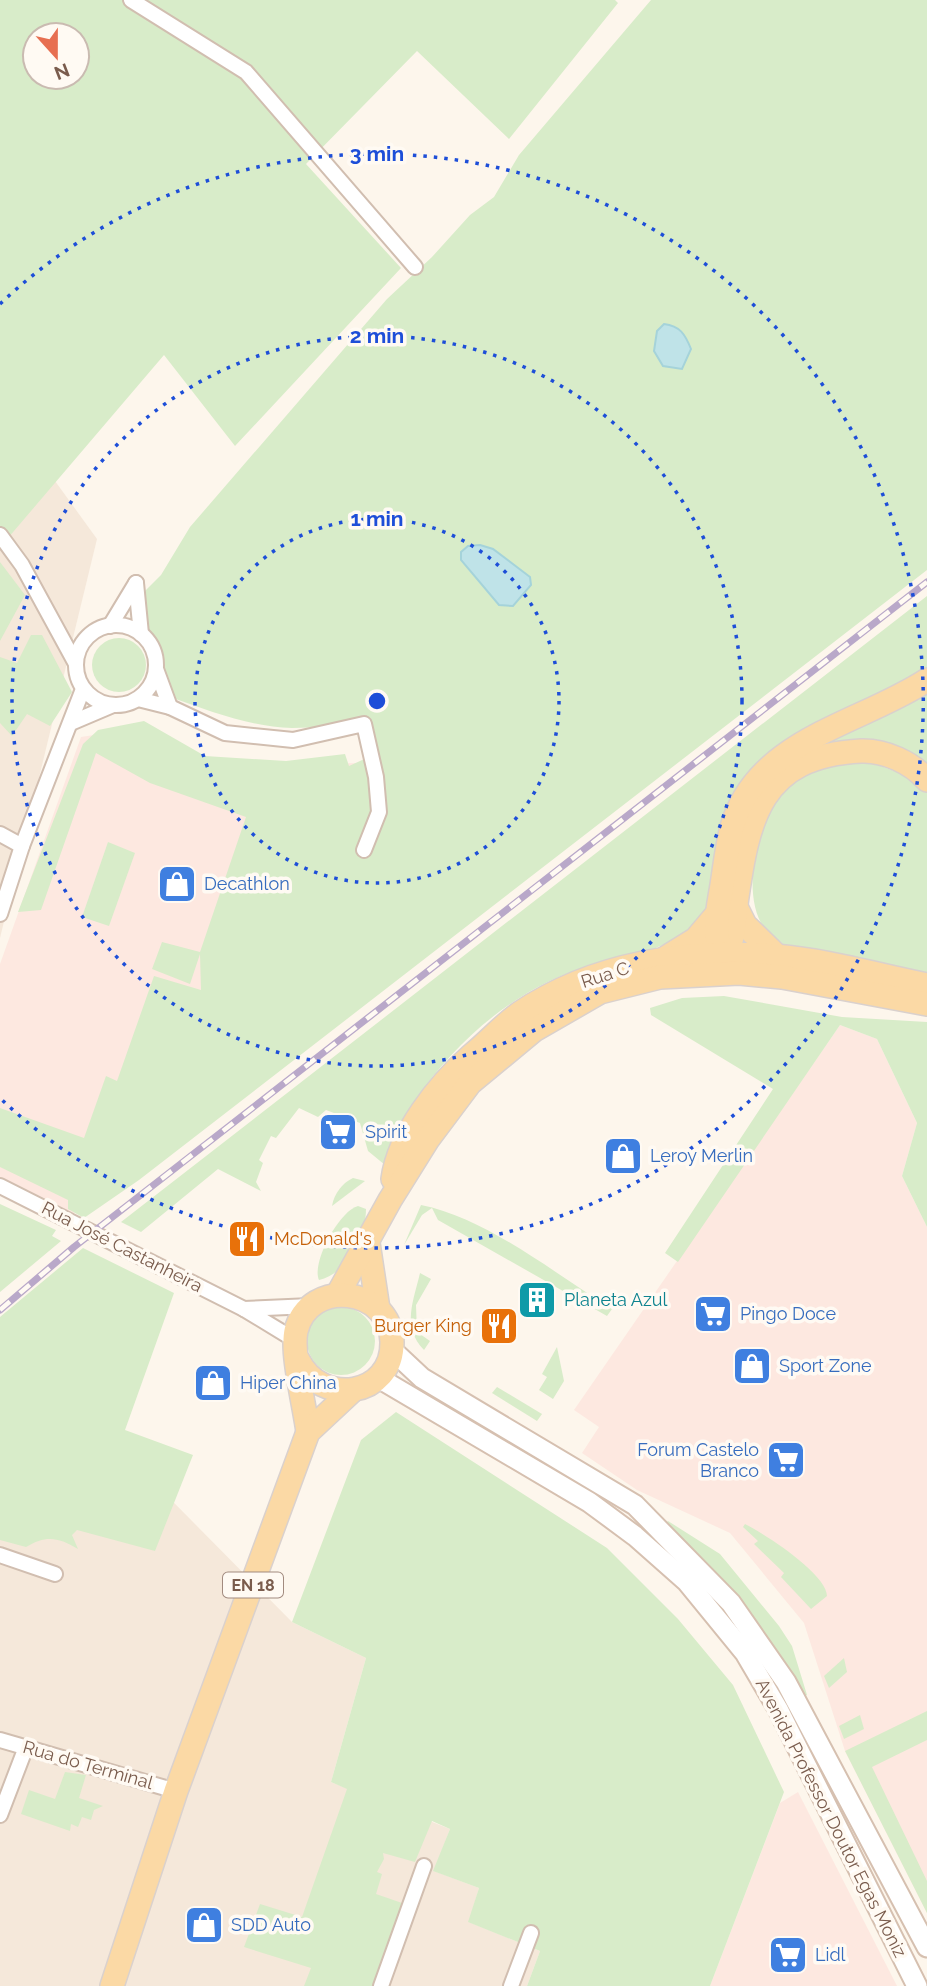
<svg xmlns="http://www.w3.org/2000/svg" width="927" height="1986" font-family="Raleway,sans-serif">
  <style>
    .residential { fill: #f5e8da }
    .commercial { fill: #fde8e0 }
    .green { fill: #d8ecc9; fill-rule: evenodd }
    .water { fill: #bfe3e8; stroke: #a5d3da; stroke-width: 2 }
    .lines { fill: none; stroke-linecap: round; stroke-linejoin: round }
    .minor-casing { stroke: #d1beb0; stroke-width: 18 }
    .secondary-casing { stroke: #d6c0b0; stroke-width: 23 }
    .primary-casing { stroke: #dad1cd; stroke-width: 26 }
    .minor { stroke: #fff; stroke-width: 14 }
    .secondary { stroke: #fff; stroke-width: 19 }
    .primary { stroke: #fbd9a5; stroke-width: 23 }
    .rail-casing { stroke: #b9a8c9; stroke-width: 7 }
    .rail { stroke: #fffaf3; stroke-width: 4.5; stroke-dasharray: 13; stroke-linecap: butt }
    .ring { fill: none; stroke: #1d4ed8; stroke-width: 3.5; stroke-dasharray: 3.5 7 }
    .labels { text-anchor: middle; stroke-width: 7; stroke-linejoin: round; paint-order: stroke }
    .shield { fill: #fffaf3; stroke: #a28b7f; stroke-width: 2 }
    .shield-label { font-size: 16px; font-weight: bold; fill: #7a5c4d }
    .shop-label { font-size: 18px; fill: #366cbe; stroke: #fffaf3; text-anchor: start }
    .street-label { font-size: 18px; fill: #7a5c4d; stroke: #fffaf3 }
    .food-label { font-size: 18px; fill: #c56008; stroke: #fffaf3; text-anchor: start }
    .culture-label { font-size: 18px; fill: #0d838f; stroke: #fffaf3; text-anchor: start }
    .centre { fill: #1d4ed8; stroke: #fffaf3; stroke-width: 3.5 }
    .ring-label { font-size: 21px; text-anchor: middle; font-weight: bold; fill: #1d4ed8; stroke: #fffaf3; stroke-width: 7; stroke-linejoin: round; paint-order: stroke }
  </style>
  <rect width="100%" height="100%" fill="#fdf6ec"/>
  <g class="residential">
    <polygon points="0,405 97,539 0,938"/>
    <polygon points="0,1327 292,1622 366,1658 331,1782 450,1829 434,1871 479,1888 469,1922 540,1951 527,1986 0,1986"/>
  </g>
  <g class="commercial">
    <polygon points="139,728 213,764 375,763 470,903 70,1216 0,1181 0,964 81,737"/>
    <polygon points="840,1025 877,1039 917,1123 902,1176 927,1227 927,1913 845,1751 804,1623 730,1533 637,1490 582,1453 599,1427 574,1410"/>
    <polygon points="798,1792 897,1986 710,1986 780,1803"/>
  </g>
  <g class="green">
    <path d="M0,0H615L618,3L509,139L417,51L306,164L401,268L235,446L164,355L8,538L0,527ZM35,35H77V77H35Z"/>
    <path d="M651,0H927V570L139,1180L84,1218L68,1209V1200L0,1167V1108L84,1138L106,1076L117,1081L154,976L201,990L200,954L190,984L152,969L162,942L200,952L246,817L150,783L96,753L41,910L18,912L83,744L98,730L144,721L205,756L286,761L345,754L349,766L371,756L364,724C340,724 316,728 292,728C250,727 210,711 170,697L156,669L159,653L137,612L139,597L161,575L190,527L387,299L432,257L470,215L494,197L519,155Z"/>
    <polygon points="0,562 25,595 0,641"/>
    <path d="M927,596V672L821,725L701,918C665,953 637,953 592,965C518,986 456,1040 414,1102C402,1120 394,1144 385,1165L368,1151L360,1123L326,1110L318,1117L299,1108L276,1138L271,1136L259,1160L263,1163L256,1182L261,1191L218,1169L141,1232L121,1222Z"/>
    <polygon points="31,635 42,635 72,692 50,726 27,714 12,736 0,723 0,657 17,663"/>
    <circle cx="119" cy="665" r="27"/>
    <path d="M927,691V765C886,743 857,729 812,750Z"/>
    <path d="M870,762L905,775L927,793V973L783,944C778,939 771,935 766,930C743,904 753,838 769,809C779,791 798,775 816,765C829,758 855,762 870,762Z"/>
    <polygon points="108,842 135,853 109,926 82,917"/>
    <polygon points="724,996 842,1017 927,1022 927,1227 902,1176 917,1123 877,1039 840,1025 678,1262 665,1253 773,1089 651,1015 650,1008 682,998"/>
    <path d="M353,1178L365,1181L332,1206C334,1194 342,1183 353,1178Z"/>
    <polygon points="0,1204 56,1230 52,1236 61,1241 0,1292"/>
    <path d="M421,1205C487,1218 555,1274 612,1309L607,1316L438,1220L432,1208L422,1215L404,1245Z"/>
    <path d="M358,1206L366,1209C366,1235 347,1274 319,1280C311,1263 339,1211 358,1206Z"/>
    <path d="M83,1248L174,1293L125,1430L193,1455L155,1551L77,1530L72,1535L78,1549C58,1537 46,1535 26,1547L0,1540V1317Z"/>
    <path d="M420,1273L431,1279L416,1305L417,1332L430,1341L424,1350C401,1326 414,1300 420,1273Z"/>
    <circle cx="341" cy="1341" r="34"/>
    <polygon points="557,1347 564,1381 553,1399 539,1390 547,1377 542,1374"/>
    <polygon points="497,1387 542,1414 537,1421 492,1393"/>
    <polygon points="396,1412 607,1548 678,1619 733,1685 784,1792 710,1986 527,1986 540,1951 468,1922 479,1888 433,1871 450,1829 432,1821 415,1862 383,1853 384,1859 377,1872 382,1874 376,1894 402,1903 373,1986 304,1986 311,1968 244,1947 260,1904 302,1917 347,1789 331,1782 366,1658 292,1622 361,1440"/>
    <path d="M668,1521L720,1554L779,1626L792,1646L807,1695L803,1697C762,1627 724,1580 664,1525Z"/>
    <path d="M745,1524C765,1534 827,1574 827,1596L811,1609L781,1577L784,1573L754,1544L758,1541L743,1527Z"/>
    <polygon points="844,1658 847,1672 829,1688 824,1676"/>
    <polygon points="927,1711 927,1740 872,1767 927,1881 927,1913 845,1751"/>
    <polygon points="860,1715 864,1729 844,1739 839,1726"/>
    <polygon points="65,1772 86,1775 79,1798 103,1806 94,1810 91,1820 82,1817 78,1827 71,1824 70,1831 21,1814 29,1790 55,1799"/>
  </g>
  <g class="water">
    <path d="M664,324C680,326 685,334 691,349L682,369L663,366L654,351L657,331Z"/>
    <polygon points="480,545 493,549 530,577 531,585 513,606 499,605 461,560 461,552 468,546"/>
  </g>
  <g class="lines">
    <defs>
      <g id="minor">
        <polyline points="131,0 246,72 415,267"/>
        <polyline points="0,535 22,565 76,664"/>
        <polyline points="136,583 141,634"/>
        <circle cx="116" cy="665" r="40"/>
        <polyline points="110,626 136,583"/>
        <polyline points="156,669 170,707"/>
        <polyline points="138,699 170,707 225,733 293,740 364,724 376,777 379,812 364,850"/>
        <polyline points="73,722 113,705"/>
        <polyline points="0,834 22,846"/>
        <polyline points="0,914 22,846 83,689"/>
        <polyline points="0,1186 244,1309 295,1340"/>
        <polyline points="244,1309 311,1306"/>
        <polyline points="0,1555 55,1574"/>
        <polyline points="0,1740 176,1791"/>
        <polyline points="0,1815 26,1747"/>
        <polyline points="381,1986 424,1866"/>
        <polyline points="511,1986 531,1933"/>
      </g>
      <g id="secondary">
        <polyline points="391,1349 422,1378 635,1505 731,1603 786,1682 927,1947"/>
        <polyline points="377,1377 589,1502 635,1536 687,1582 745,1653 778,1709 917,1986"/>
      </g>
      <g id="primary">
        <polyline points="735,905 745,925 777,956"/>
        <polyline points="667,957 696,939 717,914"/>
        <path d="M713,959C737,950 733,925 736,904C748,818 760,756 861,751C885,750 912,763 927,780"/>
        <path d="M729,962C709,942 718,910 722,885C725,866 727,846 732,827C757,739 860,724 927,680"/>
        <path d="M393,1179C399,1134 439,1084 472,1055C488,1042 503,1025 520,1013C594,963 688,949 775,956C826,960 877,975 927,985"/>
        <polyline points="368,1243 378,1309"/>
        <polyline points="338,1294 390,1200 428,1139 470,1083 534,1030 600,992 660,977 739,973 782,977 927,1004"/>
        <path d="M298,1360C321,1407 393,1397 392,1342C391,1287 309,1277 296,1331C291,1352 305,1408 308,1432"/>
        <polyline points="112,1986 176,1791 308,1432 353,1390"/>
      </g>
    </defs>
    <use href="#minor" class="minor-casing"/>
    <use href="#secondary" class="secondary-casing"/>
    <use href="#primary" class="primary-casing"/>
    <use href="#minor" class="minor"/>
    <use href="#secondary" class="secondary"/>
    <use href="#primary" class="primary"/>
    <defs>
      <polyline id="rail" points="0,1310 74,1247 927,582"/>
    </defs>
    <use href="#rail" class="rail-casing"/>
    <use href="#rail" class="rail"/>
  </g>
  <g class="ring">
    <circle cx="377" cy="701" r="182"/>
    <circle cx="377" cy="701" r="365"/>
    <path d="M0 304A547 547 0 1 1 0 1098"/>
  </g>
  <defs>
    <symbol id="shop-square" viewBox="-11 -11 22 22"><rect x="-9" y="-9" width="18" height="18" rx="4" fill="#3f7fe0" stroke="#fffaf3"/><path d="M-5-2.5h2.3a2.7 3.5 0 0 1 5.4 0H5L5.5 6h-11ZM-1.5-2.5h3a1.5 2.3 0 0 0-3 0Z" fill="#fff"/></symbol>
    <symbol id="supermarket-square" viewBox="-11 -11 22 22"><rect x="-9" y="-9" width="18" height="18" rx="4" fill="#3f7fe0" stroke="#fffaf3"/><path d="M-6-5.5h2.5l.6 2H6L4.5 2H-2.5L-4.4-4H-6ZM-1.5 3.2a1.3 1.3 0 1 0 .1 0ZM3 3.2a1.3 1.3 0 1 0 .1 0Z" fill="#fff"/></symbol>
    <symbol id="restaurant-square" viewBox="-11 -11 22 22"><rect x="-9" y="-9" width="18" height="18" rx="4" fill="#e8710a" stroke="#fffaf3"/><path d="M-5-6h1v4h1v-4h1v4h1v-4h1v5L-1.5 .5V6h-2V.5L-5-1ZM5-6V6H3V1.5H1.5Q1.5-4 5-6Z" fill="#fff"/></symbol>
    <symbol id="building-square" viewBox="-11 -11 22 22"><rect x="-9" y="-9" width="18" height="18" rx="4" fill="#0f9aa8" stroke="#fffaf3"/><path d="M-4-6H4V6H1V3H-1V6H-4ZM-2.5-4.3h1.7v1.8h-1.7ZM.8-4.3h1.7v1.8H.8ZM-2.5-1h1.7V.8h-1.7ZM.8-1h1.7V.8H.8Z" fill="#fff"/></symbol>
  </defs>
  <g fill-rule="evenodd">
    <use href="#shop-square" x="155" y="862" width="44" height="44"/>
    <use href="#supermarket-square" x="316" y="1110" width="44" height="44"/>
    <use href="#shop-square" x="601" y="1134" width="44" height="44"/>
    <use href="#restaurant-square" x="225" y="1217" width="44" height="44"/>
    <use href="#building-square" x="515" y="1278" width="44" height="44"/>
    <use href="#supermarket-square" x="691" y="1292" width="44" height="44"/>
    <use href="#restaurant-square" x="477" y="1304" width="44" height="44"/>
    <use href="#shop-square" x="730" y="1344" width="44" height="44"/>
    <use href="#shop-square" x="191" y="1361" width="44" height="44"/>
    <use href="#supermarket-square" x="764" y="1438" width="44" height="44"/>
    <use href="#shop-square" x="182" y="1903" width="44" height="44"/>
    <use href="#supermarket-square" x="766" y="1933" width="44" height="44"/>
  </g>
  <g class="labels">
    <rect class="shield" x="223" y="1572.5" width="60" height="25" rx="5"/>
    <g class="shield-label">
      <text x="253" y="1591">EN 18</text>
    </g>
    <g class="shop-label">
      <text x="204" y="890">Decathlon</text>
      <text x="365" y="1138">Spirit</text>
      <text x="650" y="1162">Leroy Merlin</text>
      <text x="740" y="1320">Pingo Doce</text>
      <text x="779" y="1372">Sport Zone</text>
      <text x="240" y="1389">Hiper China</text>
      <text x="759" y="1456" text-anchor="end">Forum Castelo<tspan x="759" dy="21">Branco</tspan></text>
      <text x="231" y="1931">SDD Auto</text>
      <text x="815" y="1961">Lidl</text>
    </g>
    <g class="street-label">
      <text transform="translate(605 975) rotate(-18)" y="6">Rua C</text>
      <text transform="translate(122 1247) rotate(27)" y="6">Rua José Castanheira</text>
      <text transform="translate(88 1765) rotate(16)" y="6">Rua do Terminal</text>
      <text transform="translate(831 1818) rotate(63)" y="6">Avenida Professor Doutor Egas Moniz</text>
    </g>
    <g class="food-label">
      <text x="274" y="1245">McDonald's</text>
      <text x="472" y="1332" text-anchor="end">Burger King</text>
    </g>
    <g class="culture-label">
      <text x="564" y="1306">Planeta Azul</text>
    </g>
  </g>
  <circle cx="377" cy="701" r="10" class="centre"/>
  <g class="ring-label">
    <text x="377" y="161">3 min</text>
    <text x="377" y="343">2 min</text>
    <text x="377" y="526">1 min</text>
  </g>
  <g transform="translate(56 56) rotate(159)"><circle r="33" fill="#fffaf3" stroke="#cabbb1" stroke-width="2"/>
  <path d="M0-5L12 26L0 18L-12 26Z" fill="#e76f51"/>
  <text y="-10" font-size="19" font-weight="bold" text-anchor="middle" fill="#7a5c4d">N</text>
  </g>
</svg>
